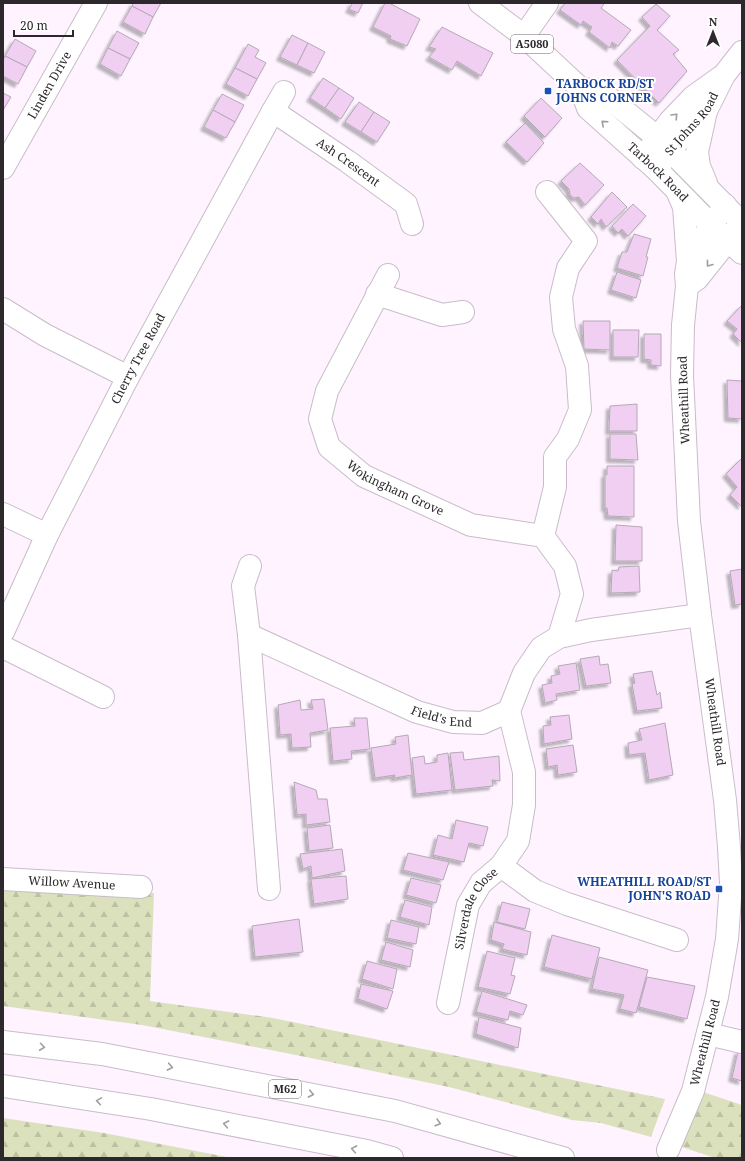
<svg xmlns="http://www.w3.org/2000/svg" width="745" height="1161" font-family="'Noto Serif',serif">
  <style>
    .forest { fill: url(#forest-firs) }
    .building { fill: #f1cff2; stroke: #b4a9b4; filter: url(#shadow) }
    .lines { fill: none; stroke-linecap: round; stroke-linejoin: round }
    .minor-casing { stroke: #c8bdc9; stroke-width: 24 }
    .major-casing { stroke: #c8bdc9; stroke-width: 24 }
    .highway-casing { stroke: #c8bdc9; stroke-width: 24 }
    .minor { stroke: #fff; stroke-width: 22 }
    .major { stroke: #fff; stroke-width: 22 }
    .highway { stroke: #fff; stroke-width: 22 }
    .oneway { stroke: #a09ea0 }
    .transit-dot { fill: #1a4fb4; stroke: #fff; stroke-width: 1.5 }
    .labels { text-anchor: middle; stroke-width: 4; stroke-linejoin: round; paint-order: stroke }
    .shield { fill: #fff; stroke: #6b686b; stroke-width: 1 }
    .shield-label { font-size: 11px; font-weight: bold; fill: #2c282c }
    .transit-label { font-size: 12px; font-weight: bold; fill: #164399; stroke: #fff; text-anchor: start }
    .street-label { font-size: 12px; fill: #2c282c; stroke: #fff }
  </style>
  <defs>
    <pattern id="forest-firs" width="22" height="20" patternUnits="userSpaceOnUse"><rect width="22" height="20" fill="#dce1bd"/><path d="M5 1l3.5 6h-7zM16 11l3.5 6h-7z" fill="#bdc1a3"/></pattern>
    <filter id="shadow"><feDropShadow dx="-3.5" dy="3.5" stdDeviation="1" flood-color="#0004"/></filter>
  </defs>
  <rect width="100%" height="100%" fill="#fef3ff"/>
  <g class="forest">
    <polygon points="3,891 154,893 150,1001 273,1018 665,1099 651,1137 601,1123 572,1120 449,1087 311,1058 142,1025 3,1006"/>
    <polygon points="700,1091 742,1105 742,1158 715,1158 682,1147"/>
    <polygon points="3,1118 104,1133 232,1158 3,1158"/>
  </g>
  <g class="building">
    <polygon points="133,3 161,3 153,17 132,6"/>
    <polygon points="351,3 363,3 358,13 349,9 352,4"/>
    <polygon points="385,3 389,3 420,19 407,46 390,39 391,36 373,27"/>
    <polygon points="565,3 603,3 604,4 601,8 631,30 618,46 612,42 610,48 589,32 592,27 583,21 581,25 560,10"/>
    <polygon points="656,4 670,16 657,30 679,50 673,54 687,71 659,103 617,60 650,26 642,17"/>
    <polygon points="132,6 153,17 145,34 123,22"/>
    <polygon points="442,27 493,53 481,76 457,61 452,70 429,57 436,49 429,47"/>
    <polygon points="117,31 139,43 130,59 108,48"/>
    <polygon points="292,35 308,43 297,65 280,57"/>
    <polygon points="15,39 36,51 27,67 5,56"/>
    <polygon points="308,43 325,52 314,73 297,65"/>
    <polygon points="248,44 259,50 255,57 266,63 257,79 235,68"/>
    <polygon points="108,48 130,59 121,76 100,64"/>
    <polygon points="5,56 27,67 18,84 3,76 3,60"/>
    <polygon points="235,68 257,79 248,96 226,84"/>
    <polygon points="323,78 339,88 325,108 310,98"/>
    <polygon points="339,88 354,98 341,119 325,108"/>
    <polygon points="3,93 11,97 3,110"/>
    <polygon points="222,94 244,105 235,122 213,110"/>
    <polygon points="541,98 562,118 545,137 524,116"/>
    <polygon points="359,102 374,112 361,132 345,122"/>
    <polygon points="213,110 235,122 226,138 204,127"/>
    <polygon points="374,112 390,122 377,142 361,132"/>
    <polygon points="525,123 544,143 527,162 506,142"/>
    <polygon points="580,163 604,185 585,205 579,197 574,198 570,195 569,189 561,181"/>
    <polygon points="612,192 627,207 606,227 601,219 598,224 591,217"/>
    <polygon points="633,204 646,216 628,236 622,229 618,233 612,226"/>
    <polygon points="634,234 651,239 646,257 648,257 643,276 617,268 622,252 627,252"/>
    <polygon points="617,272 641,280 636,298 611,290"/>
    <polygon points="742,305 742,343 733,334 737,329 727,321"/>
    <polygon points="583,321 610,321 610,350 584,349"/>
    <polygon points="613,330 639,330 638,357 613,357"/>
    <polygon points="644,334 661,334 661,366 651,365 651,360 644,359"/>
    <polygon points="727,380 742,381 742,419 728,418"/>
    <polygon points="637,404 637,431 609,431 610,406"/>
    <polygon points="610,434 636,434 638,460 610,459"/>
    <polygon points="742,458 742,505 741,506 730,495 737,487 726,474"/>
    <polygon points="607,466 634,466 634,517 608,516 607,508 605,508 605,474 607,475"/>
    <polygon points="616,525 642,527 642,561 615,561"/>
    <polygon points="639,566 640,592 611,593 612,570 618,571 619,567"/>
    <polygon points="742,569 742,604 735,605 730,571"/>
    <polygon points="599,656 600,665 608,664 611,683 586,686 580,659"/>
    <polygon points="576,663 580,690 556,694 557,700 545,703 542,685 552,683 551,676 560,674 558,666"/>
    <polygon points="652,671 657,695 660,692 662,708 637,711 632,684 635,683 633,674"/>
    <polygon points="324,699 328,730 310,733 311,747 292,748 291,734 280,735 278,705 300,700 301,710 313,709 311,700"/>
    <polygon points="569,715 572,739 544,744 543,726 551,725 550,717"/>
    <polygon points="354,718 367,718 370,749 351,751 352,759 333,761 330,728 355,726"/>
    <polygon points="665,723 673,775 649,780 645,753 629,755 628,743 642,740 639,729"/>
    <polygon points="408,735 412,775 394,778 395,775 375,778 371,748 396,744 395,737"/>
    <polygon points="573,745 577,772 558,775 557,765 548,767 546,749"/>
    <polygon points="463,752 464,760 499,756 500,781 492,780 493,786 455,790 450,753"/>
    <polygon points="448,753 452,790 416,794 412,758 424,756 425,764 437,762 437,755"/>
    <polygon points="294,782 316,790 318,799 327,799 330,822 306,825 306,814 297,815"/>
    <polygon points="456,820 488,827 483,846 469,843 464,862 433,855 438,835 452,839"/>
    <polygon points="330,825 333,848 309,851 307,828"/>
    <polygon points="342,849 345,871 312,878 311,866 303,869 300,854"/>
    <polygon points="408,853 449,862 443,880 403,870"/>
    <polygon points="346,876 348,899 314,904 311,879"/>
    <polygon points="411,878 441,885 436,903 406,895"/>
    <polygon points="405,900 432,907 429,925 400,917"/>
    <polygon points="502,902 530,909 525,929 497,922"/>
    <polygon points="299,919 303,952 255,957 252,926"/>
    <polygon points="391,920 419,927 416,944 387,938"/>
    <polygon points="494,922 531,932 527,955 502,949 504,944 491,940"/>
    <polygon points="552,935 600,948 592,979 544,967"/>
    <polygon points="386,942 413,950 410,967 381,960"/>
    <polygon points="487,951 515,958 511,975 515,976 510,994 478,987"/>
    <polygon points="599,957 648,970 636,1013 620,1009 624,995 592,989"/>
    <polygon points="367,961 397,969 393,989 362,979"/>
    <polygon points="647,977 695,986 687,1019 639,1007"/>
    <polygon points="361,984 393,991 387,1009 358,999"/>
    <polygon points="482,991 527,1005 523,1015 510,1011 508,1020 476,1012"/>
    <polygon points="479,1017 521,1028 518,1048 476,1034"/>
    <polygon points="738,1051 742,1051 742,1081 732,1078"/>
  </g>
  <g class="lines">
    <defs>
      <g id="minor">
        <polyline points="524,36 547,3"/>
        <path id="s1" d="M273,111L347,161L406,204L412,224"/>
        <polyline points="643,158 670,121 693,97 721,77"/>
        <path id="s2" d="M3,168L96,3"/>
        <path id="s3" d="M656,169L677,142L706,111L724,75L742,52"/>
        <path id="s4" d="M388,275L327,391L320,419L329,447L364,476L471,525L543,536L565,566L572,594L559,637"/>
        <polyline points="687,286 697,279 740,225"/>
        <polyline points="377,294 442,315 463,312"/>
        <polyline points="3,309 45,335 128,377"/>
        <polyline points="3,514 47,535"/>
        <polyline points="543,536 555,487 555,457 568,439 580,410 577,366 564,329 561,297 568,268 586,241 547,192"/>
        <polyline points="250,566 243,586 249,635 269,889"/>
        <path id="s5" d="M3,632L47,535L128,377L273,111L284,92"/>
        <path id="s6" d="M249,635L417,712L453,722L482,723L509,711L524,673L541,648L559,637L591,630L700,615"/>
        <polyline points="3,647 103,697"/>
        <polyline points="501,866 518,841 524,805 524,772 509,711"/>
        <path id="s7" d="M3,879L141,887"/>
        <path id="s8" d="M448,1003L468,905L481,883L501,866L535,891L567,904L677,940"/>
        <polyline points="708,1034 742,1042"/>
        <path id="s9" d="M668,1150L693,1091L717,997L727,939L731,883L729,847L725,800L700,615L689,521L682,375L683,325L687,286L686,274L688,261L725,205"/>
      </g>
      <g id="major">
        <path id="s10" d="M480,3L524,36L581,89L588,108L656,169L711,225L742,253"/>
        <polyline points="581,89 600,91 658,138 742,223"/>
        <polyline points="706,183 699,166 697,152 706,111"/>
        <polyline points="678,193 684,207 688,261"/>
      </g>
      <g id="highway">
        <polyline points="3,1042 102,1054 395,1111 563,1158"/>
        <polyline points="3,1086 151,1109 367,1151 392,1158"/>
      </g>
    </defs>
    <use href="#minor" class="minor-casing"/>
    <use href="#major" class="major-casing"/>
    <use href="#highway" class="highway-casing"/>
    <use href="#minor" class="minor"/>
    <use href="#major" class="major"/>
    <use href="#highway" class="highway"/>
  </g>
  <defs><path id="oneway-chevron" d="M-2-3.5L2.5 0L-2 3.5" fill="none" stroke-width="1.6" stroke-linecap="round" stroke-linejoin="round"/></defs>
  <g class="oneway">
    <use href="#oneway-chevron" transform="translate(675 116) rotate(-47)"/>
    <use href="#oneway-chevron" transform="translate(604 123) rotate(-138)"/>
    <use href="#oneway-chevron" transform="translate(709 264) rotate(128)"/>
    <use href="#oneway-chevron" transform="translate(42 1047) rotate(7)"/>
    <use href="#oneway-chevron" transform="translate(170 1067) rotate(11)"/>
    <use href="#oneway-chevron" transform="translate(311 1094) rotate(11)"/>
    <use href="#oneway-chevron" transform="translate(99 1101) rotate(-171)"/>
    <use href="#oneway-chevron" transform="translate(438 1123) rotate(16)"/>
    <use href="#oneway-chevron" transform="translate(226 1124) rotate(-169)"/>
    <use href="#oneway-chevron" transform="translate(354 1149) rotate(-169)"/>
  </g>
  <g class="transit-dot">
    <rect x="544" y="87" width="8" height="8" rx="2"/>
    <rect x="715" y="885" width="8" height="8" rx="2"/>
  </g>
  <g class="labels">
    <g class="shield">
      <rect x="511" y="35" width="42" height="18" rx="3"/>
      <rect x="269" y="1080" width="32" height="18" rx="3"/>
    </g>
    <g class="shield-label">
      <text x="532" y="48">A5080</text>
      <text x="285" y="1093">M62</text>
    </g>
    <g class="transit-label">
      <text x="556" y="88">TARBOCK RD/ST<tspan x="556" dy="14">JOHNS CORNER</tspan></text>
      <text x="711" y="886" text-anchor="end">WHEATHILL ROAD/ST<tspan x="711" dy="14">JOHN'S ROAD</tspan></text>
    </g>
    <g class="street-label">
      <text dy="4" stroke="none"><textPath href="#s2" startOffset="95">Linden Drive</textPath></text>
      <text dy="4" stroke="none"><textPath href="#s3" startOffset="58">St Johns Road</textPath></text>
      <text dy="4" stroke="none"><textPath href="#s1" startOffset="91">Ash Crescent</textPath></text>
      <text dy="4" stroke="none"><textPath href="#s10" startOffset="248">Tarbock Road</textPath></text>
      <text dy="4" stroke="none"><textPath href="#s5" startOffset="305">Cherry Tree Road</textPath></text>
      <text transform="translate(684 400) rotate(-92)" y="4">Wheathill Road</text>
      <text dy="4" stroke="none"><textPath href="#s4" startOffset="268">Wokingham Grove</textPath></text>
      <text dy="4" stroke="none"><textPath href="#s6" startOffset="210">Field's End</textPath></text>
      <text transform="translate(715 722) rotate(82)" y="4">Wheathill Road</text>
      <text dy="4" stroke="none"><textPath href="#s7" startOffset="69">Willow Avenue</textPath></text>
      <text dy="4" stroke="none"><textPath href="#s8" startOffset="100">Silverdale Close</textPath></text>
      <text dy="4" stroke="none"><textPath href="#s9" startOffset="114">Wheathill Road</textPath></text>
    </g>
  </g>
  <rect width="745" height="1161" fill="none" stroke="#2c282c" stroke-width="8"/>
  <g transform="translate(713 32)" stroke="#ffffff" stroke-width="3" paint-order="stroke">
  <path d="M0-3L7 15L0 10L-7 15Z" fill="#2c282c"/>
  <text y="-6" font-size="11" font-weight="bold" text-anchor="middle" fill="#2c282c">N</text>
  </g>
  <path d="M14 30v6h59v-6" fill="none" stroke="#2c282c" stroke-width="2"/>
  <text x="20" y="30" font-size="12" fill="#2c282c" stroke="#ffffff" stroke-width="3" paint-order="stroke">20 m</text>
</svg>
